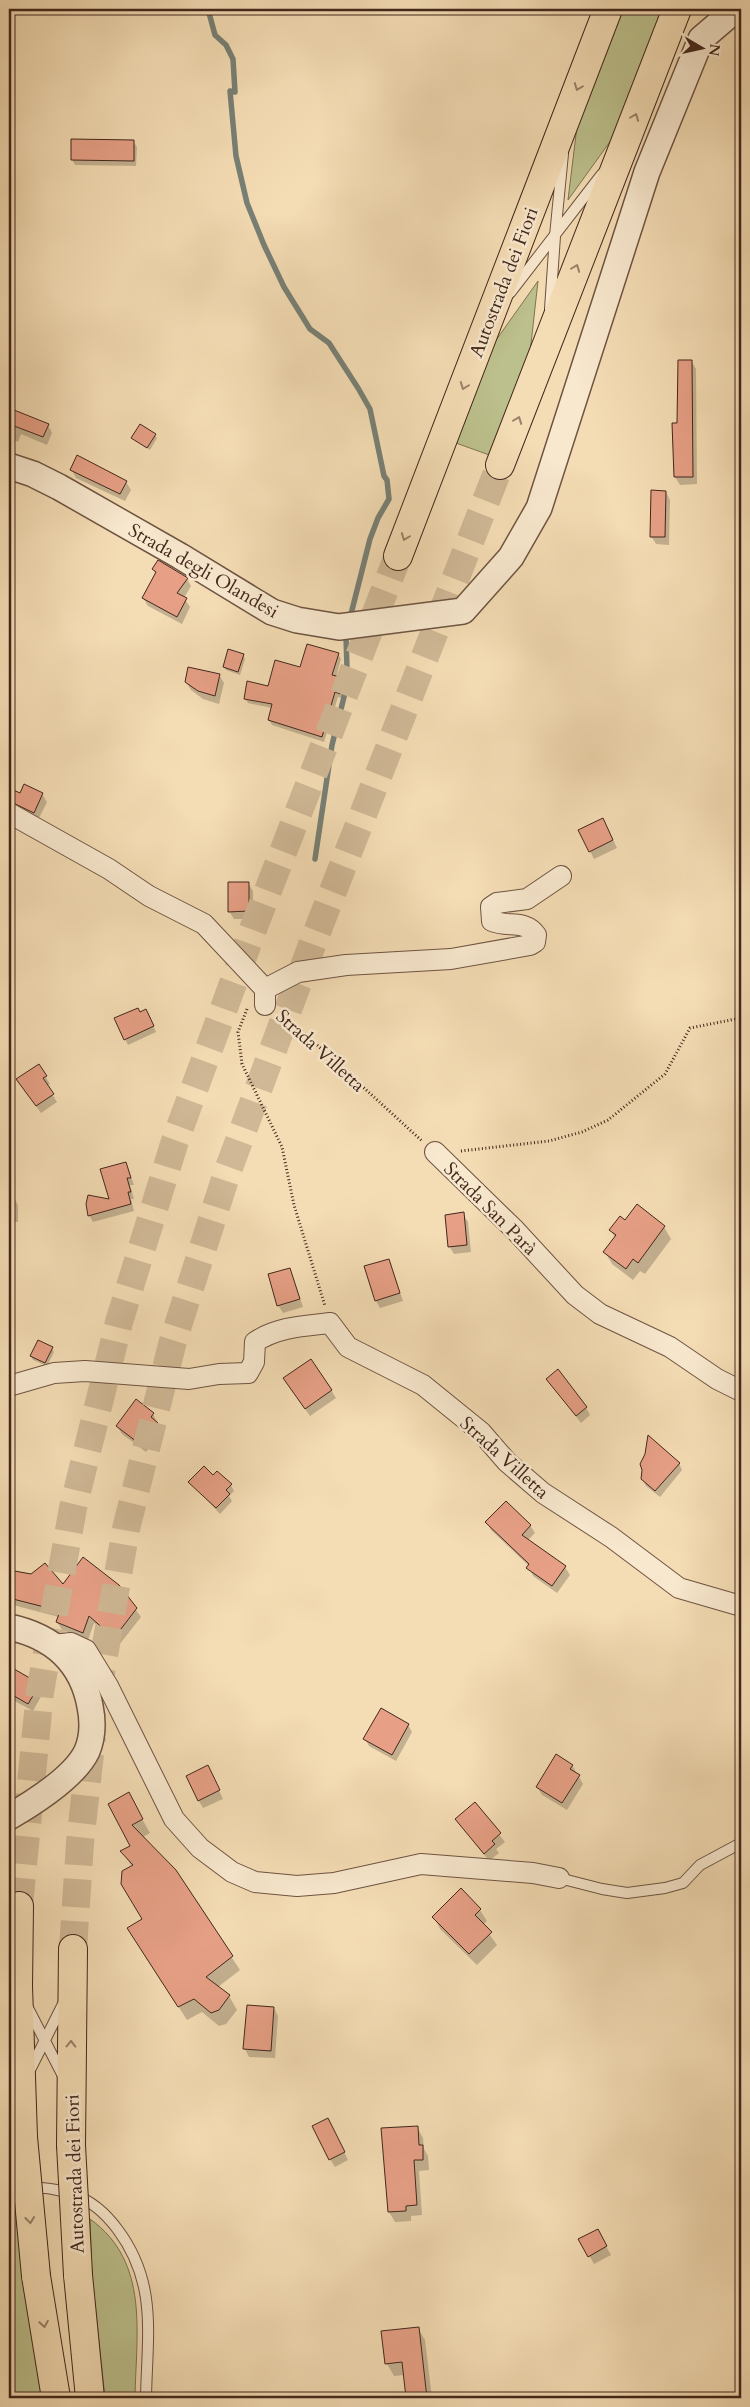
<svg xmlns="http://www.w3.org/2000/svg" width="750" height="2407" font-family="Cardo,serif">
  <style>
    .green { fill: #bcc08c; stroke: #7f7454 }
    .shadow { fill: #0003 }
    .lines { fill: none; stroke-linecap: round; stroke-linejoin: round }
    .stream { stroke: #788075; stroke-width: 5.5 }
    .building { fill: #e7a086; stroke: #42271c }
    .motorway-tunnel { stroke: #d0b896; stroke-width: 28; stroke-dasharray: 28 14; stroke-linecap: butt }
    .service-casing { stroke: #6e5442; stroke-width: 12 }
    .minor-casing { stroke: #6e5442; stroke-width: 22 }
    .tertiary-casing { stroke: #6e5442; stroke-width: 28 }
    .motorway-casing { stroke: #42271c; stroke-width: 30 }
    .path { stroke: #42271c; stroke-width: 3; stroke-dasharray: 1 2.5; stroke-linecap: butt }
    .service { stroke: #f8e8ce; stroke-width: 10 }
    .minor { stroke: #f8e8ce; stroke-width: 20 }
    .tertiary { stroke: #f8e8ce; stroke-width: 25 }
    .motorway { stroke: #f4dcb4; stroke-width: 28 }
    .motorway-bridge-casing { stroke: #42271c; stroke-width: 30; stroke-linecap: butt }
    .motorway-bridge { stroke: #f4dcb4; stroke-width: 28 }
    .oneway { stroke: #9b8268 }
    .labels { text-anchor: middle; stroke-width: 5; stroke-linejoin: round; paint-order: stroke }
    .street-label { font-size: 19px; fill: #42271c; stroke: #f8e8ce }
  </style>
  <rect width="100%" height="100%" fill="#f4dcb4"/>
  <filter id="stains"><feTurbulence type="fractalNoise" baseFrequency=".004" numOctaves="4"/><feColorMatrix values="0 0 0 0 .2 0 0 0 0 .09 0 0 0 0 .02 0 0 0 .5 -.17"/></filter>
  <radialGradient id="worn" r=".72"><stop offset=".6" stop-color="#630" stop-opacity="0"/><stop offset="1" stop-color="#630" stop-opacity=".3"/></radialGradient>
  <g class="green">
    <polygon points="623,9 665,9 617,132 568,200 578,118"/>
    <polygon points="538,281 530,353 492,456 456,443 494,343"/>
    <polygon points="17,2213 23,2276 42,2398 9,2398 9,2221"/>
    <path d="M90,2219C150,2262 136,2333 135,2398H105L92,2275Z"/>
  </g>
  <g class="shadow">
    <polygon points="133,141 137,147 136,166 75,165 72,159"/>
    <polygon points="691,361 696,369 697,484 680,485 675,477 678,424"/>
    <polygon points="9,409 48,425 52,433 47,445 21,434 18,442 9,438"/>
    <polygon points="155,435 157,438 150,450 133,438"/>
    <polygon points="72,470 126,482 131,490 125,501 76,478"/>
    <polygon points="666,492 670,500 669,545 656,544 651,536"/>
    <polygon points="153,569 187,579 191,586 184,598 190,607 182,624 148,606 143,598 156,574"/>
    <polygon points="338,654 341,659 336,677 344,680 347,685 342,698 338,697 324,742 272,725 269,720 272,708 248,703 245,698"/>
    <polygon points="243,655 245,659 240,675 226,670 224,667"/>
    <polygon points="219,675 224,683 219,704 203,699 191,690 186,682"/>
    <polygon points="9,789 20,794 42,794 47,802 38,820 9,808"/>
    <polygon points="607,827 617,848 594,859 590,851"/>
    <polygon points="248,883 253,891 253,919 234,919 229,911"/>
    <polygon points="140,1014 149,1017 156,1032 128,1045 125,1039"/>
    <polygon points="38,1065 50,1084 47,1086 57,1102 41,1113 17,1080"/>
    <polygon points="126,1163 134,1185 130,1185 134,1199 131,1199 134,1211 93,1222 89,1215 111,1201"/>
    <polygon points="9,1193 11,1193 18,1205 18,1222 14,1222 15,1258 9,1258"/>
    <polygon points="463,1214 468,1222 471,1252 454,1254 449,1246"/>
    <polygon points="625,1222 664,1227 671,1239 645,1274 640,1271 633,1280 612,1264 605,1252 615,1238 611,1230"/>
    <polygon points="389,1260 403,1301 380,1308 376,1301"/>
    <polygon points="290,1269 303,1307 283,1313 278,1305"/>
    <polygon points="52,1348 54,1352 47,1366 33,1360 31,1356"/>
    <polygon points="548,1379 586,1407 590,1415 581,1423"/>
    <polygon points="289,1386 331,1390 336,1398 310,1416"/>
    <polygon points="136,1401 153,1414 162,1431 146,1452 122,1434 117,1426"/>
    <polygon points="679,1463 682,1470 660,1497 646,1486 642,1479"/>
    <polygon points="213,1477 231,1485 234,1491 229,1496 232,1501 220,1514 190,1482"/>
    <polygon points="487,1523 530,1525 535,1533 528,1540 565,1567 570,1575 557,1593 533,1576 529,1566 491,1530"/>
    <polygon points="9,1571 31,1575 63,1586 118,1585 141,1617 119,1645 94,1623 88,1640 62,1630 57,1622 59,1617 9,1604"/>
    <polygon points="9,1668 39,1685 43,1693 33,1711 9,1698"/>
    <polygon points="408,1725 412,1732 396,1761 369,1746 365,1739"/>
    <polygon points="572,1765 583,1784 567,1810 542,1795 537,1787"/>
    <polygon points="212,1775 223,1799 203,1808 199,1801"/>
    <polygon points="109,1804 136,1808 150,1833 143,1837 175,1870 240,1970 218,1987 229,1996 237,2010 226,2024 219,2026 202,2012 187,2020 137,1942 143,1919 132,1867 122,1851 131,1846"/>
    <polygon points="475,1804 505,1842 496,1849 499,1853 489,1861 456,1819"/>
    <polygon points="480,1910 487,1921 483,1925 497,1945 477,1965 440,1929 434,1917"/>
    <polygon points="274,2008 278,2016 275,2058 249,2057 245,2049"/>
    <polygon points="332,2127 348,2160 335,2167 330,2159"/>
    <polygon points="417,2127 423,2138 424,2149 428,2156 429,2170 419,2171 422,2215 411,2216 411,2221 395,2222 389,2212"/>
    <polygon points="597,2231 611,2255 594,2264 580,2239"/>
    <polygon points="418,2328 425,2340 432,2398 407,2398 404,2375 394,2376 387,2364 383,2332"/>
  </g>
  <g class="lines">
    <g class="stream">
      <polyline points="208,9 215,35 226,45 233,59 235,92 230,91 236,156 247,203 264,245 284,287 310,329 329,343 358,388 370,409 384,476 387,480 389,499 378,518 370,539 351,614"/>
      <polyline points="315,859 332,745 344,697 347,669 346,636"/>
    </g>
  </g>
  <g class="building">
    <polygon points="71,139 134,140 134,161 71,160"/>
    <polygon points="678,360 692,360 693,477 674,477 672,423 677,423"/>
    <polygon points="9,408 49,424 43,437 9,424"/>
    <polygon points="140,424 156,434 147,448 131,438"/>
    <polygon points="77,455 127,481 120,494 70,470"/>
    <polygon points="651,490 666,491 665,537 650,537"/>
    <polygon points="158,560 188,578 177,593 187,598 177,617 142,598 156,572 152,569"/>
    <polygon points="307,644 339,653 332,675 345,678 340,694 335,692 322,737 268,720 272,704 244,699 247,681 268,686 275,660 300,667"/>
    <polygon points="228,649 244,654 238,672 223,667"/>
    <polygon points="188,667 220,674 215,696 198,691 185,682"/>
    <polygon points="24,784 43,793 34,813 9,801 9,788 20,793"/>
    <polygon points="603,818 613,840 589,852 578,830"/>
    <polygon points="228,882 249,882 249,911 228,912"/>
    <polygon points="138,1008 140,1012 146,1009 154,1026 124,1040 114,1018"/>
    <polygon points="39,1064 47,1076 43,1078 54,1094 36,1106 16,1079"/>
    <polygon points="126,1162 131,1178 127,1178 131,1192 128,1192 131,1204 88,1216 86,1204 88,1195 109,1199 100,1169"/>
    <polygon points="637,1204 665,1226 638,1263 633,1259 626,1269 603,1252 616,1235 609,1230 620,1216 625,1220"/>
    <polygon points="464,1212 467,1245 448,1247 445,1215"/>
    <polygon points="389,1259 400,1293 375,1301 364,1266"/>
    <polygon points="290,1268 300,1299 277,1306 268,1274"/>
    <polygon points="38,1340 53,1347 45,1363 30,1356"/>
    <polygon points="311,1359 332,1390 305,1409 283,1378"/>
    <polygon points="558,1369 587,1407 576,1416 546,1379"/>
    <polygon points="136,1399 154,1413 151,1417 158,1423 141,1445 116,1426"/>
    <polygon points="648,1435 680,1463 655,1491 641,1479 642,1470 640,1464 645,1454"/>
    <polygon points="204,1466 213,1475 217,1471 232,1484 226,1490 230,1494 216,1508 188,1482"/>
    <polygon points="506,1501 531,1525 522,1535 566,1566 552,1586 526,1568 529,1564 485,1522"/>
    <polygon points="83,1557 119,1585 137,1608 114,1638 89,1616 83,1633 56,1622 60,1611 9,1598 9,1570 31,1574 45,1563 63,1584"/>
    <polygon points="9,1666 40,1684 28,1704 9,1693"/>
    <polygon points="381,1708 409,1724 392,1755 363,1739"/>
    <polygon points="556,1754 573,1765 570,1769 580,1775 562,1803 536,1787"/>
    <polygon points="208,1765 220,1790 198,1801 186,1776"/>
    <polygon points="129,1792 143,1819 132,1825 176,1870 233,1956 206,1977 230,1995 219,2010 211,2013 194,1999 178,2007 127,1928 142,1919 121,1884 122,1871 133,1865 120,1851 130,1846 108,1804"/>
    <polygon points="475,1802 501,1833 492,1841 495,1844 484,1854 455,1819"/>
    <polygon points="461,1888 481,1909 475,1915 492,1932 469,1954 432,1917"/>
    <polygon points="247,2005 274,2007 271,2051 243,2049"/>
    <polygon points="328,2118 345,2152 329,2160 312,2126"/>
    <polygon points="418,2126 419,2145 423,2145 423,2160 414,2160 417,2205 406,2206 406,2211 388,2212 381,2128"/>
    <polygon points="598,2229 607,2246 588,2257 578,2239"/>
    <polygon points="419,2327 427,2398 406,2398 402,2362 385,2364 381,2331"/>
  </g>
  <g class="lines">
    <g class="motorway-tunnel">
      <polyline points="97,1696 126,1529 173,1341 227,1173 315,937 500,465"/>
      <polyline points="19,1906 40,1692 73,1508 119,1322 175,1141 255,924 398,556"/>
      <polyline points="73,1949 80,1843 92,1736"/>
    </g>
    <defs>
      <g id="service">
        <polyline points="510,293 602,174"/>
        <polyline points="550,309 555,236 563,154"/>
        <polyline points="559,1878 602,1889 627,1893 665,1888 683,1883 700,1865 741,1843"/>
        <polyline points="27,2006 64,2078"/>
        <polyline points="29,2072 65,2000"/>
        <path d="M9,2195C32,2184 51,2187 74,2195C92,2201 107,2215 118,2230C158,2284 147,2336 146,2398"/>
      </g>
      <g id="minor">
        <polyline points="9,813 109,869 149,896 204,924 265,989 265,1005"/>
        <path d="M265,989L298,972L346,965L451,959L530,945L535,942L536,935C525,919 508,928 492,921L491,907L497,903L527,899L561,876"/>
        <polyline points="435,1152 515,1230 575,1295 600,1314 670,1347 717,1379 741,1391"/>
        <path d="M9,1386L54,1373L85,1371L189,1379L219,1374L248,1373L254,1362L255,1342C277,1327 304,1326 330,1323L348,1347L423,1385L481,1432L507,1462L543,1493L611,1537L679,1588L741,1606"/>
        <polyline points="54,1645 71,1643 86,1650 108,1686 174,1819 200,1848 232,1872 255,1882 297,1886 334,1883 421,1864 533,1873 559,1878"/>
      </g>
      <g id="tertiary">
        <polyline points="9,466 33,474 59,487 180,556 272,612 297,620 339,627 463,611 511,557 539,508 647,172 701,39 729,15 741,9"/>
        <path d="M9,1627C52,1636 82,1662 90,1706C93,1721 93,1737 87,1751C75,1777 33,1803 9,1817"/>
      </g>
      <g id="motorway">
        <polyline points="500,465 677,9"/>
        <polyline points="398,556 608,9"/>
        <polyline points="19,1906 18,1986 23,2137"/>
        <polyline points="71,2145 73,1949"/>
        <polyline points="78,2275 90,2398"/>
        <polyline points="36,2276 56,2398"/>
      </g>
    </defs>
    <use href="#service" class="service-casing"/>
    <use href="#minor" class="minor-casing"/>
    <use href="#tertiary" class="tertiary-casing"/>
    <use href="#motorway" class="motorway-casing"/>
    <g class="path">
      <polyline points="247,1009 238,1032 242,1064 282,1147 294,1205 325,1306"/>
      <polyline points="281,1012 422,1141"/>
      <polyline points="461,1151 549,1141 582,1132 608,1120 665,1074 690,1028 741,1018"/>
    </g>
    <use href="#service" class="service"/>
    <use href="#minor" class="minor"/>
    <use href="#tertiary" class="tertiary"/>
    <use href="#motorway" class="motorway"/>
    <defs>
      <g id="motorway-bridge">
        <polyline points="23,2137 36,2276"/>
        <polyline points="71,2145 78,2275"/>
      </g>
    </defs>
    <use href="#motorway-bridge" class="motorway-bridge-casing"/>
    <use href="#motorway-bridge" class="motorway-bridge"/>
  </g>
  <defs><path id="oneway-chevron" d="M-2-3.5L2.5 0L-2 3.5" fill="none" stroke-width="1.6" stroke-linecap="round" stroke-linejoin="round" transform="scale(1.25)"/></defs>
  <g class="oneway">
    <use href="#oneway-chevron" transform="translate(578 87) rotate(111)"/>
    <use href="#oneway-chevron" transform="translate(635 117) rotate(-69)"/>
    <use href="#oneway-chevron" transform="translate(576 268) rotate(-69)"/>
    <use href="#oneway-chevron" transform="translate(464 386) rotate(111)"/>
    <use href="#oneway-chevron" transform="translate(518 420) rotate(-69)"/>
    <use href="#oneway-chevron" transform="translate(405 537) rotate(111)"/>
    <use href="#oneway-chevron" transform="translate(71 2044) rotate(-89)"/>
    <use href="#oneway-chevron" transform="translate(30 2220) rotate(84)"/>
    <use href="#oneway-chevron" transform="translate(44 2324) rotate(81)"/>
  </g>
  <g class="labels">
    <g class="street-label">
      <text transform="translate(503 282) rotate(-69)" y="7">Autostrada dei Fiori</text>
      <text transform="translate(204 570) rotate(30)" y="7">Strada degli Olandesi</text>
      <text transform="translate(321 1050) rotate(42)" y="7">Strada Villetta</text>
      <text transform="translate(491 1208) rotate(45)" y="7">Strada San Parà</text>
      <text transform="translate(505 1457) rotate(42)" y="7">Strada Villetta</text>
      <text transform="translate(74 2174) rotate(-92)" y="7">Autostrada dei Fiori</text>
    </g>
  </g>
  <rect width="750" height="2407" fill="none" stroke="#f4dcb4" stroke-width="30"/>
  <rect x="10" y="10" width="730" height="2387" fill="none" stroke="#42271c" stroke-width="2.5"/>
  <rect x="15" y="15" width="720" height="2377" fill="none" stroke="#42271c"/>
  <g transform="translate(702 48) rotate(99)" stroke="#f8e8ce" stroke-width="4" paint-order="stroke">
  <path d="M0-4L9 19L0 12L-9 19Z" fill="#42271c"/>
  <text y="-8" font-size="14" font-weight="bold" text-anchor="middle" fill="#42271c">N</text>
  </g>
  <rect width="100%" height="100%" filter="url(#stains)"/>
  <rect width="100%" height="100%" fill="url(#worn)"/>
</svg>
